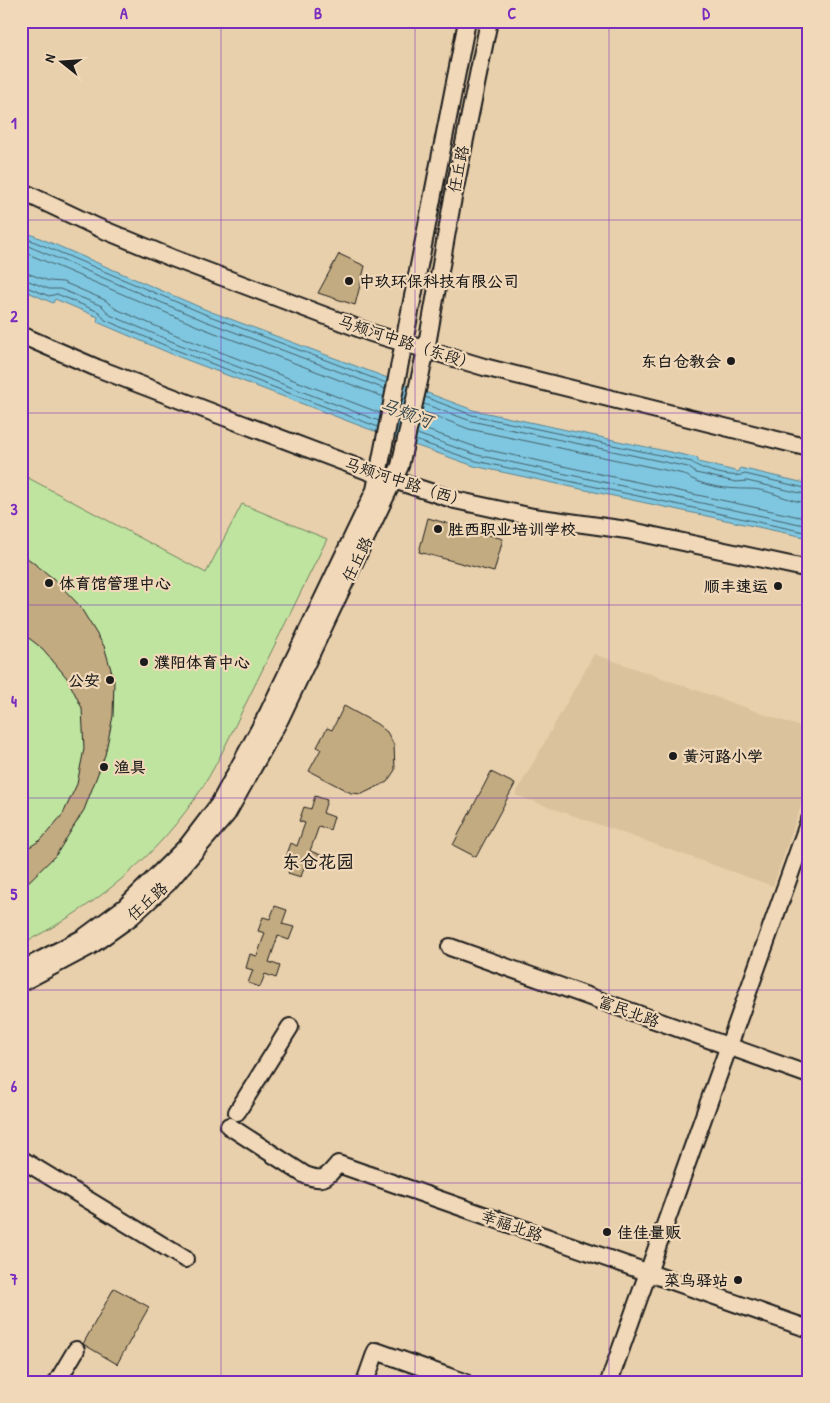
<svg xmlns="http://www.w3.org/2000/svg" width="830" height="1403" font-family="'Patrick Hand','LXGW WenKai TC',sans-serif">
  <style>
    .built { fill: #dac29c }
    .green { fill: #bee49f; stroke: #6d805e }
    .water { fill: #7fc7e0; stroke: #578392 }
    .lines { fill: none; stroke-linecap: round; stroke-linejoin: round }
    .shore { stroke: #44606a; stroke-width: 1 }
    .building { fill: #c3ab81; stroke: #1c1c1c }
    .minor-casing { stroke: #1c1c1c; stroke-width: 20 }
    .minor { stroke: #f0d8b8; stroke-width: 16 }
    .grid { fill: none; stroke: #7b2cbf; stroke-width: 1; stroke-opacity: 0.55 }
    .poi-dot { fill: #1c1c1c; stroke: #f0d8b8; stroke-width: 2 }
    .labels { text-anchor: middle; stroke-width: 4.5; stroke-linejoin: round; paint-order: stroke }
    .street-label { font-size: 16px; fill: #1c1c1c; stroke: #f0d8b8 }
    .poi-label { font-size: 16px; font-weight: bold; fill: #1c1c1c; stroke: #f0d8b8; text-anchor: start }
    .water-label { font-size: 18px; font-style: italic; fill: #35474d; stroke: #f0d8b8 }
    .neighbourhood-label { font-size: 18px; font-weight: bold; fill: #1c1c1c; stroke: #f0d8b8 }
    .neatline { fill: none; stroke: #7b2cbf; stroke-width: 2 }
    .grid-label { font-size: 16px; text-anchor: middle; font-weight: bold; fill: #7b2cbf }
  </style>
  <rect width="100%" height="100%" fill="#e9d0ac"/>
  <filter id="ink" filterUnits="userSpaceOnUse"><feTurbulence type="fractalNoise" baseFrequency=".02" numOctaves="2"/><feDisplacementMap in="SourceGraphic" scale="10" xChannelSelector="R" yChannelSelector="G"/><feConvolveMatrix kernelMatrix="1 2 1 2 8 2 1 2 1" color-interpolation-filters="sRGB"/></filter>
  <g filter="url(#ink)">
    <polygon class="built" points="594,654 809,730 809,783 773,886 515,795"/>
    <path class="green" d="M21,474L206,573L242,504L327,539C301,592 274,646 248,699C231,733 216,769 194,800C150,863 90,910 21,944Z"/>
    <polygon class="water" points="21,230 209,311 473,410 698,458 698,462 739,472 740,468 809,484 809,538 474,466 366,428 174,355 97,322 98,317 55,299 53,303 21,289"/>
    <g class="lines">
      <g class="shore">
        <polyline points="21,236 207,315 386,383"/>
        <polyline points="21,243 205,321 385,389"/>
        <polyline points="21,251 202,328 384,397"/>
        <polyline points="21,271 49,281 63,282 105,300 116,309 181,337 380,413"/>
        <polyline points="21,278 49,289 60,289 102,306 110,315 178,344 379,421"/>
        <polyline points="21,285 49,296 57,294 99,312 105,320 176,350 378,427"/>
        <path d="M425,397L472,415L692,462C699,470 736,479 745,474L809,489"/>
        <polyline points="424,404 471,421 688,467 696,473 736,482 747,481 809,495"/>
        <path d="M422,411L469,429L684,474C701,487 728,489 748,489C768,488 788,502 809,503"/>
        <polyline points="418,427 479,448 809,519"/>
        <polyline points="417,434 477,455 809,526"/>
        <polyline points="415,440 476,461 809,533"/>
      </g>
    </g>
    <g class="building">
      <polygon points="339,254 365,266 355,305 318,293"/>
      <polygon points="428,518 503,539 494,572 419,552"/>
      <polygon points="21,553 54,579 79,605 104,646 114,680 113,716 105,755 84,810 56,855 21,889 21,852 41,840 63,814 77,784 84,749 82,708 67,678 43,649 21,632"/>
      <polygon points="344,706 377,724 387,732 394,745 395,770 387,782 362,794 351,793 309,771 321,749 317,747 327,728 332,730"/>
      <polygon points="491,772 515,784 476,857 453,845"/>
      <polygon points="315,796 327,800 323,813 334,817 330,830 319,826 310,851 321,855 316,868 305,864 301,877 288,873 293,860 286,857 291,843 297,846 305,823 299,821 304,807 311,809"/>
      <polygon points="275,906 287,910 282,924 294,927 289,940 278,936 269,962 280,966 276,978 265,974 260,987 248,983 253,970 246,968 250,954 257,956 265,933 258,931 263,917 270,919"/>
      <polygon points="114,1288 149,1307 117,1364 83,1344"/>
    </g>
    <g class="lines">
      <defs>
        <g id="minor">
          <polyline points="21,191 97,227 172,258 371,333 484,367 809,448"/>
          <polyline points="21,335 97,368 240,423 378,475 455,500 533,517 627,530 809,569"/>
          <polyline points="450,947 809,1075"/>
          <polyline points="21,970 83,938 125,907 187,846 219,804 268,713 375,490 467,21"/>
          <polyline points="21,983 89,947 131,917 167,884 227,814 280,719 400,466 426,350 452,203 489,21"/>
          <polyline points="237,1112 290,1027"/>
          <path d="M229,1126L305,1175C324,1182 326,1178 338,1164L809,1329"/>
          <polyline points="21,1159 185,1259"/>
          <polyline points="57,1382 76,1350"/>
          <polyline points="365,1382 376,1351 464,1382"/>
          <polyline points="609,1382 809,821"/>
        </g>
      </defs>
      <use href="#minor" class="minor-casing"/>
      <use href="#minor" class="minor"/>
    </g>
  </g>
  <path class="grid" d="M221,21V1382M415,21V1382M609,21V1382M21,220H809M21,413H809M21,605H809M21,798H809M21,990H809M21,1183H809"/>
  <g class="poi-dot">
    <circle cx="349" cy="281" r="5"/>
    <circle cx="731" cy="361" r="5"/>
    <circle cx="438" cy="529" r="5"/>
    <circle cx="49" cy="583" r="5"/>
    <circle cx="778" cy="586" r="5"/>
    <circle cx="144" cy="662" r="5"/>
    <circle cx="110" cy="680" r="5"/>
    <circle cx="673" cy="756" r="5"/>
    <circle cx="104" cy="767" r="5"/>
    <circle cx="607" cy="1232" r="5"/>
    <circle cx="738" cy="1280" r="5"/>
  </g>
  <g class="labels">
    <g class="street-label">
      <text transform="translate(458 169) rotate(-79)" y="6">任丘路</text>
      <text transform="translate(407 342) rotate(18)" y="6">马颊河中路（东段）</text>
      <text transform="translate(406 482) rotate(18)" y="6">马颊河中路（西）</text>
      <text transform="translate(357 559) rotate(-64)" y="6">任丘路</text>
      <text transform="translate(147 901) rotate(-42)" y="6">任丘路</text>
      <text transform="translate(629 1011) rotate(20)" y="6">富民北路</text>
      <text transform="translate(512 1225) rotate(19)" y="6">幸福北路</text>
    </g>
    <g class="poi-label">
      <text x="359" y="287">中玖环保科技有限公司</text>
      <text x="721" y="367" text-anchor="end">东白仓教会</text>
      <text x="448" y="535">胜西职业培训学校</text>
      <text x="59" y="589">体育馆管理中心</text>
      <text x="768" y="592" text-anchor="end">顺丰速运</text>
      <text x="154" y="668">濮阳体育中心</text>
      <text x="100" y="686" text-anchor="end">公安</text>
      <text x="683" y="762">黄河路小学</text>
      <text x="114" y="773">渔具</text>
      <text x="617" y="1238">佳佳量贩</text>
      <text x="728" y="1286" text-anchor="end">菜鸟驿站</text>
    </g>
    <g class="water-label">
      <text transform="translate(406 413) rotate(20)" y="6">马颊河</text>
    </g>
    <g class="neighbourhood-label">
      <text x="318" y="868">东仓花园</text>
    </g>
  </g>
  <rect width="830" height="1403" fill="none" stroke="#f0d8b8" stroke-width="55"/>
  <g transform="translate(62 62) rotate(287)" stroke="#f0d8b8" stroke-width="4" paint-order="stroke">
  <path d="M0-4L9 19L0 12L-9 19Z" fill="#1c1c1c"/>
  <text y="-8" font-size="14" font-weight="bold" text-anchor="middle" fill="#1c1c1c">N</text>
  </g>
  <rect x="28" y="28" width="774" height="1348" class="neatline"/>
  <g class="grid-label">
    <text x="124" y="19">A</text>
    <text x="318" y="19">B</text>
    <text x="512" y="19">C</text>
    <text x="706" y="19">D</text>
    <text x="14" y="129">1</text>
    <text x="14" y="322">2</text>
    <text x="14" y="515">3</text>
    <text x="14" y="707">4</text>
    <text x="14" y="900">5</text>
    <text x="14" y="1092">6</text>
    <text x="14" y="1285">7</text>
  </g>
</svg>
